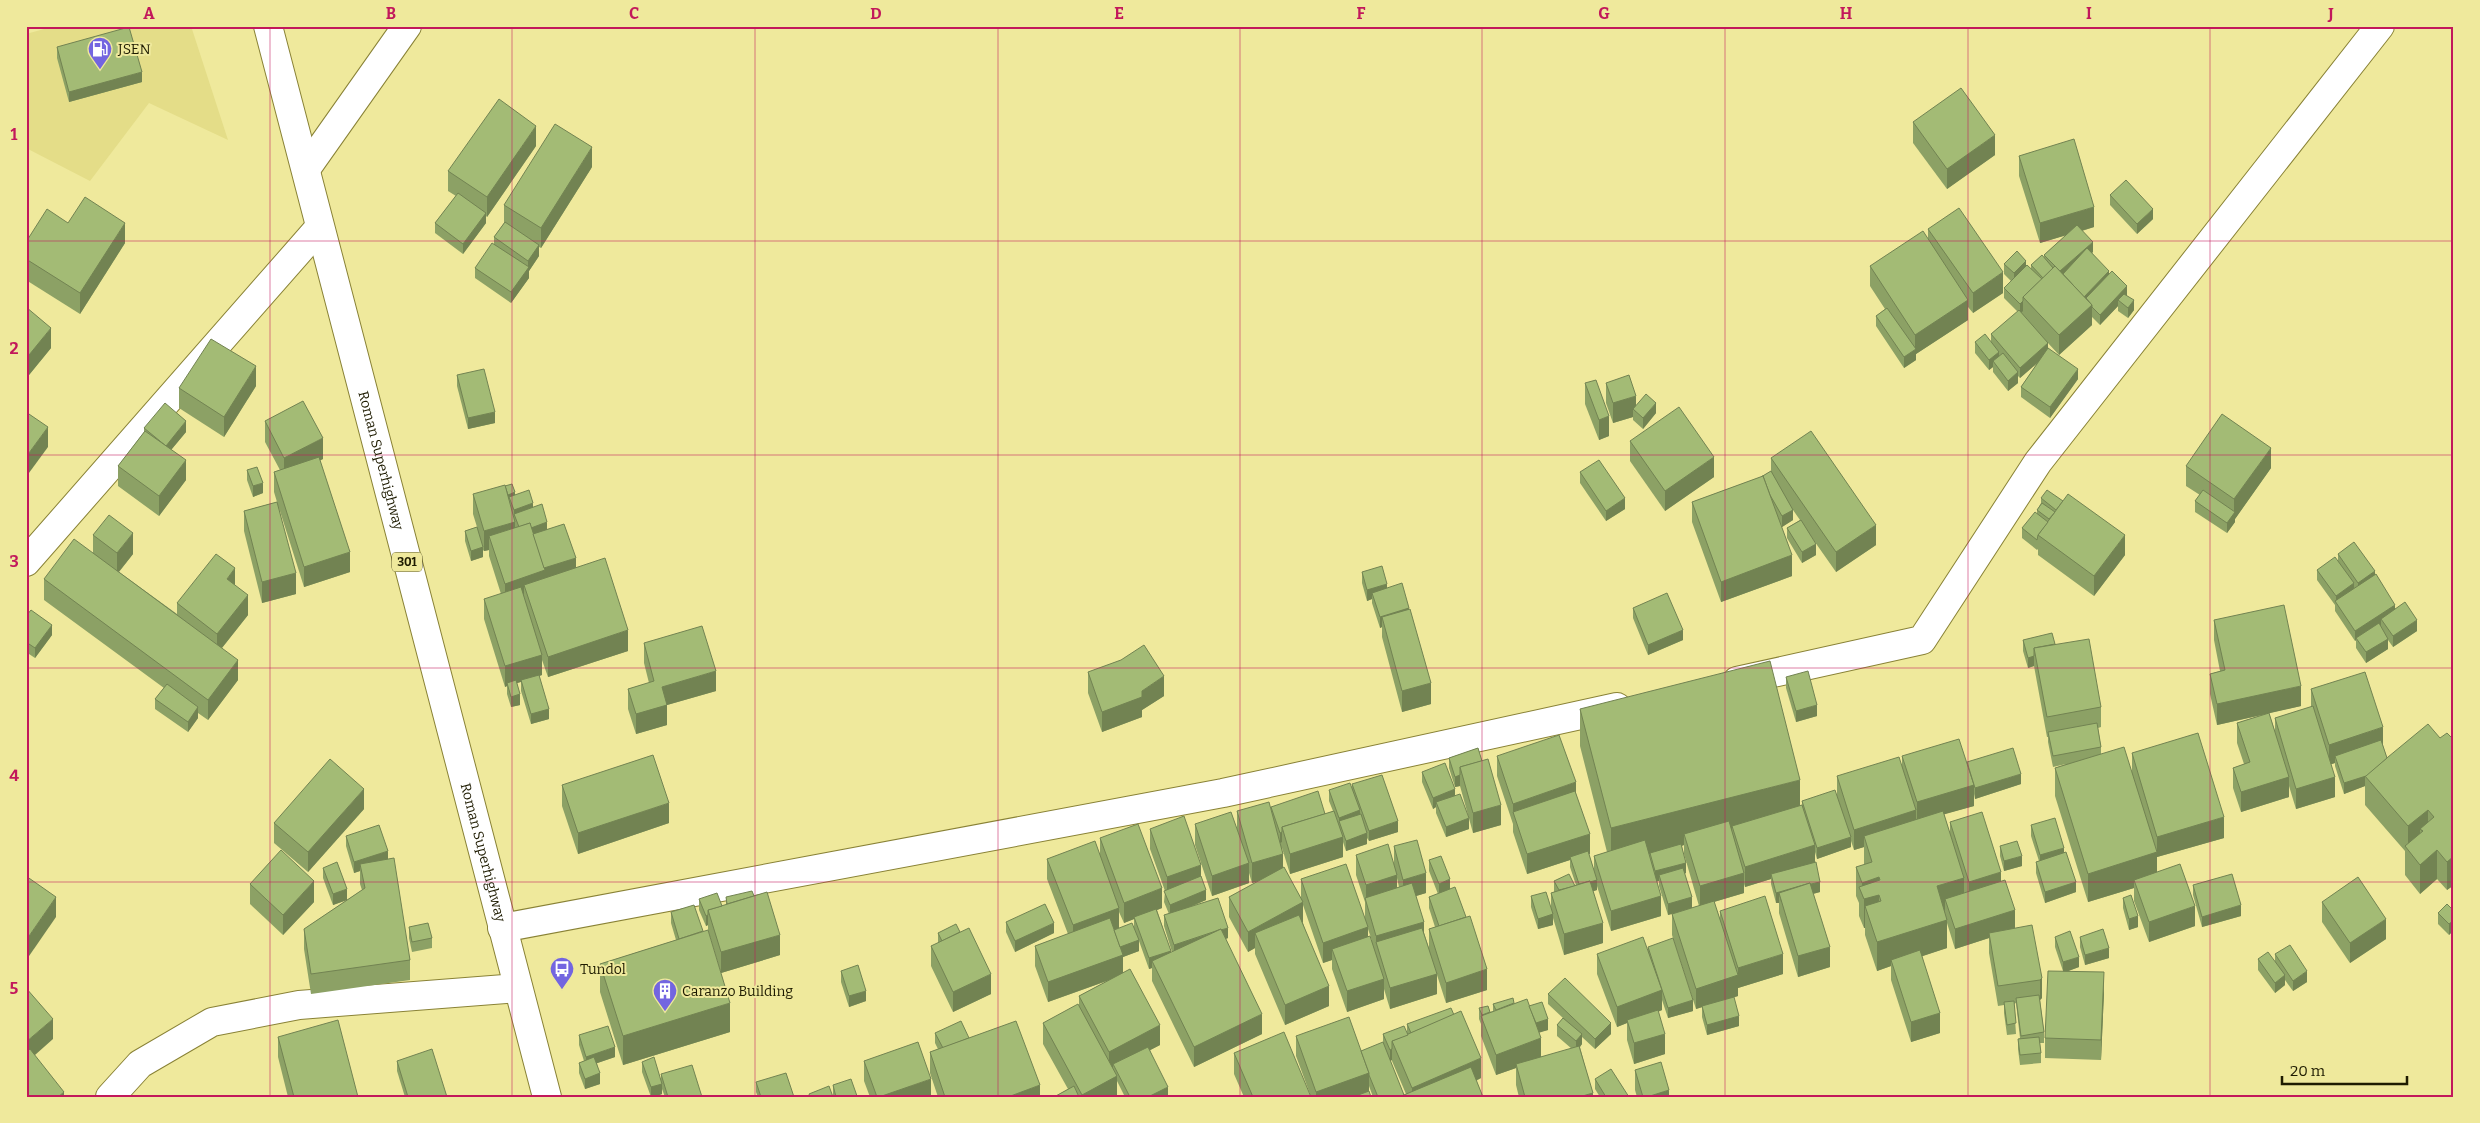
<svg xmlns="http://www.w3.org/2000/svg" width="2480" height="1123" font-family="Bitter,serif">
  <style>
    .built { fill: #e4dd88 }
    .lines { fill: none; stroke-linecap: round; stroke-linejoin: round }
    .street-casing { stroke: #898236; stroke-width: 30 }
    .secondary-casing { stroke: #898236; stroke-width: 30 }
    .primary-casing { stroke: #898236; stroke-width: 30 }
    .street { stroke: #fff; stroke-width: 28 }
    .secondary { stroke: #fff; stroke-width: 28 }
    .primary { stroke: #fff; stroke-width: 28 }
    .wall { fill: #8ca165; fill-rule: evenodd }
    .shaded-wall { fill: #728352 }
    .building { fill: #a3bb75; stroke: #728352 }
    .grid { fill: none; stroke: #c2185b; stroke-width: 1; stroke-opacity: 0.55 }
    .labels { text-anchor: middle; stroke-width: 4; stroke-linejoin: round; paint-order: stroke }
    .shield { fill: #efe99c; stroke: #5d592f; stroke-width: 1 }
    .shield-label { font-size: 12px; font-weight: bold; fill: #1e1b00 }
    .poi-label { font-size: 14px; fill: #1e1b00; stroke: #efe99c; text-anchor: start }
    .street-label { font-size: 14px; fill: #1e1b00; stroke: #efe99c }
    .neatline { fill: none; stroke: #c2185b; stroke-width: 2 }
    .grid-label { font-size: 16px; text-anchor: middle; font-weight: bold; fill: #c2185b }
  </style>
  <rect width="100%" height="100%" fill="#efe99c"/>
  <polygon class="built" points="55,26 191,26 228,140 149,103 90,181 26,148 26,34"/>
  <g class="lines">
    <defs>
      <g id="street">
        <polyline points="306,169 407,26"/>
        <polyline points="26,562 319,228"/>
        <polyline points="1737,681 1922,640 2038,462 2380,26"/>
        <polyline points="502,928 1223,793 1617,707"/>
      </g>
      <polyline id="secondary" points="110,1097 140,1064 212,1022 299,1005 518,988"/>
      <g id="primary">
        <path id="s1" d="M268,26L547,1097"/>
      </g>
    </defs>
    <use href="#street" class="street-casing"/>
    <use href="#secondary" class="secondary-casing"/>
    <use href="#primary" class="primary-casing"/>
    <use href="#street" class="street"/>
    <use href="#secondary" class="secondary"/>
    <use href="#primary" class="primary"/>
  </g>
  <g class="wall">
    <polygon points="57,47 142,82 69,102 57,58"/>
    <polygon points="1913,122 1995,155 1947,189 1913,143"/>
    <polygon points="536,146 487,217 486,216 486,223 463,254 435,233 435,223 456,196 448,191 448,171"/>
    <polygon points="2019,156 2094,227 2082,231 2093,252 2092,253 2127,296 2134,310 2128,318 2118,311 2118,306 2100,325 2092,317 2092,325 2059,355 2048,343 2048,348 2078,379 2050,418 2021,397 2021,387 2038,362 2020,378 2018,376 2018,383 2008,391 1993,372 1993,367 1989,370 1975,353 1975,342 1991,342 1991,334 2018,312 2004,298 2004,288 2011,281 2004,274 2004,264 2026,266 2031,269 2031,265 2044,258 2044,255 2066,235 2040,243 2019,176"/>
    <polygon points="592,167 541,248 539,247 539,256 529,271 529,278 511,303 475,278 475,268 494,245 494,237 504,223 504,205"/>
    <polygon points="2110,195 2153,219 2137,234 2110,205"/>
    <polygon points="68,223 125,243 80,314 26,280 26,242"/>
    <polygon points="1928,229 2003,293 1973,313 1968,307 1968,320 1916,354 1916,360 1904,368 1876,326 1876,316 1885,309 1870,286 1870,266 1928,240"/>
    <polygon points="26,307 51,348 29,375 26,373"/>
    <polygon points="457,375 495,423 468,429 457,386"/>
    <polygon points="1585,383 1609,436 1599,440 1585,404"/>
    <polygon points="1606,383 1636,406 1656,413 1643,429 1633,420 1633,417 1613,423 1606,403"/>
    <polygon points="256,386 224,437 179,408 179,388"/>
    <polygon points="265,421 323,459 320,460 350,572 304,587 279,508 296,594 262,603 244,531 244,511 277,502 274,492 274,472 280,470 265,442"/>
    <polygon points="144,428 186,432 171,450 186,480 159,516 118,486 118,466 144,432"/>
    <polygon points="1630,441 1714,477 1665,511 1630,461"/>
    <polygon points="1771,458 1876,545 1836,572 1810,535 1816,555 1802,563 1787,538 1787,528 1800,520 1793,510 1793,520 1782,527 1781,524 1792,576 1721,602 1692,522 1692,502 1761,477 1771,471"/>
    <polygon points="2186,466 2271,468 2235,519 2235,522 2227,533 2195,512 2195,501 2200,495 2186,486"/>
    <polygon points="247,470 263,493 253,497 247,480"/>
    <polygon points="1580,472 1625,509 1606,521 1580,483"/>
    <polygon points="473,494 515,495 533,507 547,529 576,568 628,651 548,677 542,660 542,675 539,676 549,719 531,724 521,691 521,682 517,683 520,705 511,707 507,694 507,686 505,687 484,619 484,599 501,594 489,556 489,550 484,551 483,550 483,557 471,561 465,541 465,531 477,527 473,514"/>
    <polygon points="2041,498 2125,555 2094,596 2038,555 2038,549 2037,550 2022,538 2022,528 2037,513 2037,510 2041,503"/>
    <polygon points="93,535 133,554 119,572 177,614 177,603 235,585 248,615 222,648 238,680 208,720 198,713 198,718 188,732 155,709 155,699 164,688 44,600 44,579 93,553"/>
    <polygon points="2338,554 2375,575 2395,608 2417,631 2393,647 2388,640 2388,649 2366,663 2356,648 2356,640 2355,641 2335,611 2335,605 2317,580 2317,570 2338,561"/>
    <polygon points="1362,572 1387,588 1409,610 1431,704 1402,712 1382,637 1382,627 1380,628 1372,603 1372,599 1367,601 1362,583"/>
    <polygon points="1633,608 1683,640 1648,655 1633,618"/>
    <polygon points="26,616 52,635 35,658 26,652"/>
    <polygon points="2214,620 2301,706 2269,713 2275,731 2275,718 2311,707 2311,689 2383,746 2387,758 2440,738 2454,740 2454,885 2447,890 2437,879 2420,894 2405,875 2405,851 2365,805 2365,786 2344,794 2335,766 2335,763 2331,764 2335,797 2296,809 2289,786 2289,797 2241,812 2233,788 2233,768 2244,764 2237,743 2237,723 2262,715 2217,725 2210,694 2210,674 2220,671 2214,640"/>
    <polygon points="2023,640 2055,644 2101,707 2101,727 2098,728 2101,747 2101,754 2132,772 2132,753 2224,838 2157,857 2157,856 2157,872 2195,926 2149,942 2134,901 2134,888 2088,902 2055,796 2055,768 2066,764 2053,767 2048,742 2048,737 2047,737 2034,666 2028,668 2023,651"/>
    <polygon points="644,643 716,691 667,705 667,725 636,734 628,709 628,689 649,683 644,663"/>
    <polygon points="1088,672 1164,696 1142,710 1142,717 1102,732 1088,693"/>
    <polygon points="1786,677 1817,716 1796,722 1786,688"/>
    <polygon points="1580,709 1800,806 1802,805 1802,801 1837,795 1837,776 1902,767 1902,756 1967,764 2021,784 1975,799 1974,794 1974,806 1944,814 1950,834 1950,822 2001,881 2015,928 2042,978 2042,998 2040,1000 2044,1032 2044,1043 2040,1043 2041,1053 2041,1063 2020,1065 2018,1049 2018,1039 2020,1038 2016,1003 2014,1004 2016,1034 2007,1035 2004,1013 2004,1005 1998,1006 1989,953 1989,938 1955,949 1947,923 1947,948 1922,956 1940,1033 1911,1042 1891,980 1891,966 1877,971 1865,935 1865,928 1864,928 1859,916 1859,903 1856,896 1856,867 1864,865 1864,847 1854,850 1851,841 1851,847 1817,859 1815,852 1815,862 1820,892 1813,894 1830,967 1798,977 1779,913 1779,903 1776,903 1771,884 1771,879 1745,887 1744,884 1744,893 1714,902 1720,919 1720,911 1783,974 1738,988 1738,996 1724,1000 1739,1026 1707,1035 1702,1017 1702,1007 1696,1009 1672,935 1672,914 1699,906 1684,854 1684,845 1682,846 1686,873 1684,874 1692,908 1668,915 1659,886 1659,881 1657,881 1661,916 1611,931 1597,886 1597,890 1593,891 1603,943 1564,955 1553,918 1553,925 1538,929 1531,907 1531,896 1551,909 1551,893 1554,892 1554,881 1576,885 1570,867 1570,860 1527,874 1513,832 1513,824 1497,776 1497,756 1576,794 1590,854 1589,854 1594,871 1594,856 1607,852 1580,746"/>
    <polygon points="1478,748 1501,825 1473,833 1460,786 1455,787 1449,768 1449,758"/>
    <polygon points="1422,772 1455,795 1469,829 1446,837 1436,813 1436,807 1433,809 1422,782"/>
    <path d="M1352,784L1398,832L1369,841L1367,838V844L1346,851L1343,842V857L1290,874L1282,848L1283,868L1301,898V879L1365,918V902L1356,875V855L1394,864V846L1426,893L1416,896L1424,933L1429,948V929L1435,927L1429,908V897L1438,894L1429,871V860L1450,889L1487,990L1446,1003L1437,975V994L1390,1009L1384,989V999L1347,1012L1332,969V960L1323,963L1303,905V923L1329,1006L1285,1025L1255,954V948L1248,952L1229,917V897L1259,881L1252,883L1249,873V883L1212,896L1195,845V824L1237,829V811L1271,810V807L1325,814L1333,811L1329,801V790H1352ZM1397,878L1399,887L1397,888ZM1368,929L1372,941L1368,937Z"/>
    <polygon points="562,785 669,823 578,854 562,806"/>
    <polygon points="364,809 308,872 274,843 274,823"/>
    <polygon points="2031,825 2064,853 2076,892 2045,903 2036,873 2036,862 2039,861 2031,836"/>
    <path d="M1150,829L1201,877L1206,900L1191,907L1228,938L1226,939L1262,1034L1194,1067L1152,981V968L1149,969L1139,941V951L1123,957V973L1160,1045L1150,1050L1168,1097H1125L1117,1081L1116,1097H1054L1068,1089L1043,1044V1023L1079,1006V996L1107,981L1048,1002L1035,966V946L1068,934L1047,879V859L1100,854V838L1162,908L1157,910L1171,952H1172L1164,926V915L1169,914L1164,902L1165,891L1150,849ZM1119,912L1124,923L1134,919V927L1114,930L1119,928Z"/>
    <polygon points="346,836 388,859 410,960 410,980 311,994 304,949 304,929 362,890 360,884 360,871 354,873 346,846"/>
    <polygon points="2000,846 2022,866 2004,871 2000,856"/>
    <polygon points="323,868 347,900 333,905 323,878"/>
    <polygon points="250,884 314,902 283,935 250,904"/>
    <polygon points="2193,885 2241,916 2202,927 2193,895"/>
    <polygon points="754,896 780,955 721,973 708,930 708,925 706,926 699,910 699,899 722,906 726,905 726,897"/>
    <polygon points="2123,898 2138,927 2129,930 2123,908"/>
    <polygon points="2322,902 2386,939 2350,963 2322,922"/>
    <polygon points="2454,911 2454,930 2449,935 2438,924 2438,913"/>
    <polygon points="671,912 730,1032 623,1065 600,992 600,964 676,940 671,923"/>
    <polygon points="1006,922 1054,933 1015,952 1006,932"/>
    <polygon points="409,927 432,938 432,948 412,952 409,938"/>
    <polygon points="960,932 991,994 953,1012 931,966 931,946 938,943 938,933"/>
    <polygon points="2055,937 2079,967 2068,971 2104,992 2101,1060 2045,1058 2045,1038 2063,971 2055,947"/>
    <polygon points="2080,937 2109,958 2085,965 2080,947"/>
    <polygon points="1648,947 1693,1011 1668,1018 1662,1000 1662,1010 1658,1012 1665,1054 1634,1064 1627,1040 1627,1023 1617,1027 1597,974 1597,954 1648,952"/>
    <polygon points="2275,954 2307,982 2293,991 2285,980 2285,985 2275,993 2258,970 2258,959 2275,962"/>
    <polygon points="841,971 866,1001 849,1007 841,982"/>
    <polygon points="1548,994 1611,1034 1595,1049 1582,1037 1582,1044 1580,1047 1593,1097 1519,1097 1516,1085 1516,1068 1496,1075 1481,1036 1481,1024 1479,1019 1479,1008 1490,1012 1493,1011 1493,1004 1514,1003 1529,1006 1548,1030 1539,1032 1541,1057 1572,1049 1557,1036 1557,1025 1563,1018 1548,1004"/>
    <path d="M1407,1024L1481,1078L1476,1081L1483,1097H1373L1369,1086V1092L1371,1097H1244L1234,1074V1053L1310,1094L1296,1056V1036L1361,1051L1383,1044V1034H1407ZM1392,1060V1061L1406,1094L1404,1095L1390,1061Z"/>
    <polygon points="935,1033 969,1038 1040,1097 938,1097 930,1073 930,1052 938,1049 935,1043"/>
    <polygon points="579,1035 615,1057 597,1063 600,1084 585,1089 579,1073 579,1063 584,1061 579,1045"/>
    <polygon points="278,1037 358,1097 288,1097 278,1057"/>
    <polygon points="397,1061 447,1097 405,1097 397,1071"/>
    <polygon points="864,1061 931,1097 870,1097 864,1081"/>
    <polygon points="642,1062 661,1079 661,1074 702,1097 665,1097 662,1089 662,1094 654,1097 651,1097 642,1072"/>
    <polygon points="1635,1070 1669,1097 1637,1097 1635,1090"/>
    <polygon points="1595,1079 1629,1097 1600,1097 1595,1089"/>
    <polygon points="756,1082 794,1097 758,1097 756,1092"/>
    <polygon points="833,1085 857,1097 833,1097"/>
  </g>
  <g class="shaded-wall">
    <polygon points="142,72 142,82 69,102 69,92"/>
    <polygon points="536,126 536,146 487,217 487,197"/>
    <polygon points="1995,135 1995,155 1947,189 1947,169"/>
    <polygon points="592,147 592,167 541,248 541,228"/>
    <polygon points="2094,207 2094,227 2040,243 2040,223"/>
    <polygon points="2153,209 2153,219 2137,234 2137,224"/>
    <polygon points="486,213 486,223 463,254 463,244"/>
    <polygon points="125,223 125,243 80,314 80,293"/>
    <polygon points="2093,242 2093,252 2062,279 2060,271"/>
    <polygon points="539,245 539,256 529,271 529,278 511,303 511,292 528,268 528,261"/>
    <polygon points="2026,261 2026,272 2014,284 2014,273"/>
    <polygon points="2109,271 2109,281 2088,303 2083,298"/>
    <polygon points="2003,272 2003,293 1973,313 1973,293"/>
    <polygon points="2127,286 2127,296 2118,300 2118,306 2100,325 2100,315"/>
    <polygon points="1968,300 1968,320 1916,354 1916,360 1904,368 1904,357 1915,350 1915,335"/>
    <polygon points="2134,300 2134,310 2128,318 2128,308"/>
    <polygon points="2023,301 2023,311 2020,314 2020,304"/>
    <polygon points="2092,305 2092,325 2059,355 2059,335"/>
    <polygon points="51,328 51,348 29,375 29,355"/>
    <polygon points="2048,343 2048,354 2020,378 2020,368"/>
    <polygon points="1999,352 1999,362 1993,361 1993,367 1989,370 1989,360"/>
    <polygon points="256,366 256,386 224,437 224,417"/>
    <polygon points="2078,369 2078,379 2050,418 2050,407"/>
    <polygon points="2018,372 2018,383 2008,391 2008,381"/>
    <polygon points="1636,396 1636,412 1633,409 1633,417 1613,423 1613,403"/>
    <polygon points="1656,403 1656,413 1643,429 1643,418"/>
    <polygon points="495,412 495,423 468,429 468,418"/>
    <polygon points="1609,416 1609,436 1599,440 1599,420"/>
    <polygon points="186,421 186,432 166,456 166,446"/>
    <polygon points="48,427 48,447 26,477 26,457"/>
    <polygon points="323,438 323,459 284,478 284,458"/>
    <polygon points="2271,448 2271,468 2235,519 2235,522 2227,533 2227,523 2234,512 2234,499"/>
    <polygon points="1714,457 1714,477 1665,511 1665,491"/>
    <polygon points="186,460 186,480 159,516 159,496"/>
    <polygon points="263,483 263,493 253,497 253,486"/>
    <polygon points="515,492 515,503 509,497 509,505 507,495"/>
    <polygon points="1625,498 1625,509 1606,521 1606,511"/>
    <polygon points="533,503 533,514 514,514 514,520 514,510"/>
    <polygon points="1793,510 1793,520 1782,527 1782,516"/>
    <polygon points="515,522 515,543 489,536 489,550 484,551 484,531"/>
    <polygon points="547,522 547,533 534,537 520,531"/>
    <polygon points="1876,525 1876,545 1836,572 1836,552"/>
    <polygon points="133,533 133,554 117,574 117,553"/>
    <polygon points="2125,535 2125,555 2094,596 2094,576"/>
    <polygon points="1816,544 1816,555 1802,563 1802,552"/>
    <polygon points="483,547 483,557 471,561 471,551"/>
    <polygon points="350,552 350,572 304,587 304,567"/>
    <polygon points="1792,555 1792,576 1721,602 1721,582"/>
    <polygon points="576,558 576,568 524,585 524,598 505,604 505,584 544,568"/>
    <polygon points="235,568 235,588 227,579"/>
    <polygon points="2375,571 2375,582 2358,593 2358,583"/>
    <polygon points="296,573 296,594 262,603 262,582"/>
    <polygon points="2354,583 2354,594 2336,602 2336,596"/>
    <polygon points="1387,584 1387,595 1372,593 1372,599 1367,601 1367,590"/>
    <polygon points="248,595 248,615 217,654 217,634"/>
    <polygon points="2395,605 2395,616 2381,619 2381,625 2358,640 2356,638 2356,640 2355,641 2355,631"/>
    <polygon points="1409,608 1409,618 1382,617 1382,627 1380,628 1380,617"/>
    <polygon points="2417,620 2417,631 2393,647 2393,636"/>
    <polygon points="52,625 52,635 35,658 35,648"/>
    <polygon points="628,630 628,651 548,677 548,657"/>
    <polygon points="1683,630 1683,640 1648,655 1648,645"/>
    <polygon points="2388,639 2388,649 2366,663 2366,652"/>
    <polygon points="542,655 542,675 508,686 507,683 507,686 505,687 505,666"/>
    <polygon points="2034,656 2034,666 2028,668 2028,658"/>
    <polygon points="238,660 238,680 208,720 208,700"/>
    <polygon points="716,671 716,691 667,705 667,725 636,734 636,714 662,687"/>
    <polygon points="1164,676 1164,696 1142,710 1142,717 1102,732 1102,712 1142,691"/>
    <polygon points="1431,683 1431,704 1402,712 1402,691"/>
    <polygon points="2301,686 2301,706 2217,725 2217,704"/>
    <polygon points="520,694 520,705 511,707 511,697"/>
    <polygon points="1817,705 1817,716 1796,722 1796,711"/>
    <polygon points="198,707 198,718 188,732 188,722"/>
    <polygon points="549,709 549,719 531,724 531,714"/>
    <polygon points="2383,727 2383,748 2335,756 2335,763 2329,765 2329,745"/>
    <polygon points="2021,774 2021,784 1975,799 1975,788"/>
    <polygon points="1460,775 1460,786 1455,787 1455,777"/>
    <polygon points="2365,776 2365,786 2344,794 2344,783"/>
    <polygon points="2289,777 2289,797 2241,812 2241,792"/>
    <polygon points="2335,777 2335,797 2296,809 2296,789"/>
    <polygon points="1800,780 1800,816 1732,826 1732,833 1684,834 1684,845 1611,864 1611,828"/>
    <polygon points="1576,782 1576,802 1513,812 1513,824 1513,804"/>
    <polygon points="1974,785 1974,806 1917,822 1917,802"/>
    <polygon points="364,789 364,809 308,872 308,852"/>
    <polygon points="1455,789 1455,800 1436,802 1436,807 1433,809 1433,798"/>
    <polygon points="669,803 669,823 578,854 578,833"/>
    <polygon points="1501,805 1501,825 1473,833 1473,813"/>
    <polygon points="1360,810 1360,821 1339,821 1339,829 1339,818"/>
    <polygon points="1916,810 1916,830 1864,836 1864,847 1854,850 1854,830"/>
    <polygon points="2428,810 2428,839 2420,829 2420,845 2408,850 2408,826"/>
    <polygon points="2224,817 2224,838 2157,857 2157,837"/>
    <polygon points="1469,818 1469,829 1446,837 1446,827"/>
    <polygon points="1398,821 1398,832 1369,841 1369,831"/>
    <polygon points="1282,832 1282,842 1280,843 1280,833"/>
    <polygon points="1367,833 1367,844 1346,851 1346,841"/>
    <polygon points="1590,834 1590,854 1571,860 1570,857 1570,860 1527,874 1527,854"/>
    <polygon points="1343,837 1343,857 1290,874 1290,854"/>
    <polygon points="1851,837 1851,847 1817,859 1817,848"/>
    <polygon points="1815,845 1815,866 1771,874 1771,879 1745,887 1745,867"/>
    <polygon points="2064,848 2064,858 2040,865 2040,855"/>
    <polygon points="2437,850 2437,879 2420,894 2420,865"/>
    <polygon points="388,851 388,862 360,864 360,871 354,873 354,862"/>
    <polygon points="2157,852 2157,881 2134,880 2134,888 2088,902 2088,874"/>
    <polygon points="1283,854 1283,874 1252,883 1252,863"/>
    <polygon points="2022,856 2022,866 2004,871 2004,861"/>
    <polygon points="2454,856 2454,885 2447,890 2447,862"/>
    <polygon points="1249,863 1249,883 1212,896 1212,876"/>
    <polygon points="1686,863 1686,873 1661,880 1659,875 1659,881 1655,882 1655,871"/>
    <polygon points="1201,865 1201,885 1167,897 1167,877"/>
    <polygon points="2001,872 2001,892 1969,902 1969,882"/>
    <polygon points="1426,873 1426,893 1403,900 1403,880"/>
    <polygon points="1744,873 1744,893 1700,906 1700,886"/>
    <polygon points="1397,875 1397,895 1366,901 1366,885"/>
    <polygon points="1879,877 1879,924 1865,906 1865,928 1864,928 1864,899 1862,895 1862,883"/>
    <polygon points="1964,878 1964,907 1945,899 1945,913 1937,915 1937,886"/>
    <polygon points="1450,879 1450,890 1439,895 1439,884"/>
    <polygon points="1597,880 1597,890 1579,896 1579,885"/>
    <polygon points="314,881 314,902 283,935 283,915"/>
    <polygon points="1820,882 1820,892 1781,902 1779,893 1779,903 1776,903 1776,893"/>
    <polygon points="2076,882 2076,892 2045,903 2045,892"/>
    <polygon points="1162,888 1162,908 1124,923 1124,903"/>
    <polygon points="347,889 347,900 333,905 333,894"/>
    <polygon points="1206,890 1206,900 1170,915 1170,905"/>
    <polygon points="1661,896 1661,916 1611,931 1611,911"/>
    <polygon points="56,897 56,917 27,959 27,939"/>
    <polygon points="1692,897 1692,908 1668,915 1668,904"/>
    <polygon points="1303,902 1303,922 1260,946 1255,933 1255,948 1248,952 1248,932"/>
    <polygon points="2241,905 2241,916 2202,927 2202,917"/>
    <polygon points="2195,906 2195,926 2149,942 2149,922"/>
    <polygon points="1119,908 1119,928 1073,946 1073,925"/>
    <polygon points="2015,910 2015,931 1989,933 1989,938 1955,949 1955,929"/>
    <polygon points="1553,914 1553,925 1538,929 1538,919"/>
    <polygon points="708,915 708,925 706,926 706,916"/>
    <polygon points="2138,916 2138,927 2129,930 2129,919"/>
    <polygon points="2386,919 2386,939 2350,963 2350,943"/>
    <polygon points="1947,920 1947,948 1893,966 1891,960 1891,966 1877,971 1877,942"/>
    <polygon points="2454,920 2454,930 2449,935 2449,924"/>
    <polygon points="1424,922 1424,942 1376,943 1376,936"/>
    <polygon points="1054,923 1054,933 1015,952 1015,941"/>
    <polygon points="1603,923 1603,943 1564,955 1564,934"/>
    <polygon points="1368,927 1368,947 1332,949 1332,960 1323,963 1323,943"/>
    <polygon points="1228,928 1228,938 1174,955 1174,945"/>
    <polygon points="780,935 780,955 721,973 721,952"/>
    <polygon points="1139,940 1139,951 1123,957 1123,975 1048,1002 1048,982 1120,947"/>
    <polygon points="1830,947 1830,967 1798,977 1798,956"/>
    <polygon points="2109,948 2109,958 2085,965 2085,955"/>
    <polygon points="1171,951 1171,961 1152,961 1152,968 1149,969 1149,958"/>
    <polygon points="1783,954 1783,974 1738,988 1738,996 1696,1009 1696,989 1738,975 1738,968"/>
    <polygon points="2079,957 2079,967 2063,973 2063,962"/>
    <polygon points="1487,969 1487,990 1446,1003 1446,983"/>
    <polygon points="2307,971 2307,982 2293,991 2293,981"/>
    <polygon points="2104,972 2104,992 2101,1060 2101,1040"/>
    <polygon points="991,974 991,994 953,1012 953,992"/>
    <polygon points="1437,974 1437,994 1390,1009 1390,988"/>
    <polygon points="2285,975 2285,985 2275,993 2275,983"/>
    <polygon points="2042,978 2042,998 2040,1000 2040,980"/>
    <polygon points="1384,979 1384,999 1347,1012 1347,991"/>
    <polygon points="1329,986 1329,1006 1285,1025 1285,1005"/>
    <polygon points="1662,990 1662,1010 1628,1023 1627,1020 1627,1023 1617,1027 1617,1007"/>
    <polygon points="866,991 866,1001 849,1007 849,996"/>
    <polygon points="1693,1000 1693,1011 1668,1018 1668,1008"/>
    <polygon points="730,1003 730,1032 623,1065 623,1036"/>
    <polygon points="1940,1013 1940,1033 1911,1042 1911,1022"/>
    <polygon points="1262,1014 1262,1034 1194,1067 1194,1047"/>
    <polygon points="1739,1016 1739,1026 1707,1035 1707,1025"/>
    <polygon points="53,1019 53,1039 26,1063 26,1042"/>
    <polygon points="1548,1019 1548,1030 1535,1034 1535,1023"/>
    <polygon points="1611,1023 1611,1034 1595,1049 1595,1039"/>
    <polygon points="1160,1025 1160,1045 1116,1068 1113,1064 1113,1070 1109,1072 1109,1052"/>
    <polygon points="1582,1034 1582,1044 1576,1052 1576,1041"/>
    <polygon points="1665,1034 1665,1054 1634,1064 1634,1043"/>
    <polygon points="1541,1038 1541,1058 1516,1064 1516,1068 1496,1075 1496,1055"/>
    <polygon points="615,1047 615,1057 586,1067 586,1057"/>
    <polygon points="1392,1049 1392,1060 1390,1061 1390,1050"/>
    <polygon points="1481,1058 1481,1078 1439,1097 1412,1097 1412,1088"/>
    <polygon points="600,1073 600,1084 585,1089 585,1079"/>
    <polygon points="1369,1073 1369,1093 1359,1097 1316,1097 1316,1092"/>
    <polygon points="1117,1076 1117,1096 1082,1097 1082,1095"/>
    <polygon points="931,1079 931,1097 879,1097"/>
    <polygon points="662,1084 662,1094 654,1097 651,1097 651,1087"/>
    <polygon points="1040,1085 1040,1097 1008,1097"/>
    <polygon points="1168,1087 1168,1097 1148,1097"/>
    <polygon points="1669,1090 1669,1097 1647,1097"/>
    <polygon points="64,1092 64,1097 58,1097"/>
    <polygon points="1593,1093 1593,1097 1579,1097"/>
  </g>
  <g class="building">
    <polygon points="129,27 142,72 69,92 57,47"/>
    <polygon points="1961,88 1995,135 1947,169 1913,122"/>
    <polygon points="499,99 536,126 487,197 448,171"/>
    <polygon points="555,124 592,147 541,228 504,205"/>
    <polygon points="2074,139 2094,207 2040,223 2019,156"/>
    <polygon points="2126,180 2153,209 2137,224 2110,195"/>
    <polygon points="458,193 486,213 463,244 435,223"/>
    <polygon points="85,197 125,223 80,293 26,259 26,242 47,209 68,223"/>
    <polygon points="1959,208 2003,272 1973,293 1928,229"/>
    <polygon points="505,222 539,245 528,261 494,237"/>
    <polygon points="2077,225 2093,242 2060,271 2044,255"/>
    <polygon points="1923,231 1968,300 1915,335 1870,266"/>
    <polygon points="492,243 529,267 511,292 475,268"/>
    <polygon points="2087,248 2109,271 2084,297 2063,274"/>
    <polygon points="2017,251 2026,261 2014,273 2004,264"/>
    <polygon points="2042,255 2053,268 2043,278 2031,265"/>
    <polygon points="2027,265 2042,279 2023,297 2023,301 2020,304 2004,288"/>
    <polygon points="2055,266 2092,305 2059,335 2023,297"/>
    <polygon points="2112,271 2127,286 2100,315 2092,307 2092,305 2086,298"/>
    <polygon points="2124,294 2134,300 2128,308 2118,300"/>
    <polygon points="26,307 51,328 29,355 26,353"/>
    <polygon points="1887,308 1916,349 1904,357 1876,316"/>
    <polygon points="2019,310 2048,343 2020,368 1991,334"/>
    <polygon points="1985,334 1999,352 1989,360 1975,342"/>
    <polygon points="211,339 256,366 224,417 179,388"/>
    <polygon points="2048,348 2078,369 2050,407 2021,387"/>
    <polygon points="2003,353 2018,372 2008,381 1993,361"/>
    <polygon points="484,369 495,412 468,418 457,375"/>
    <polygon points="1629,375 1636,396 1613,403 1606,383"/>
    <polygon points="1596,380 1609,416 1599,420 1585,383"/>
    <polygon points="1646,394 1656,403 1643,418 1633,409"/>
    <polygon points="303,401 323,438 284,458 265,421"/>
    <polygon points="165,403 186,421 166,446 144,428"/>
    <polygon points="1679,407 1714,457 1665,491 1630,441"/>
    <polygon points="26,412 48,427 26,457"/>
    <polygon points="2222,414 2271,448 2234,499 2186,466"/>
    <polygon points="145,431 186,460 159,496 118,466"/>
    <polygon points="1811,431 1876,525 1836,552 1771,458"/>
    <polygon points="319,457 350,552 304,567 274,472"/>
    <polygon points="1599,460 1625,498 1606,511 1580,472"/>
    <polygon points="257,467 263,483 253,486 247,470"/>
    <polygon points="1771,471 1793,510 1782,516 1770,495 1763,476 1761,477"/>
    <polygon points="1763,476 1792,555 1721,582 1692,502"/>
    <polygon points="512,484 515,492 508,495 505,486"/>
    <polygon points="505,485 515,522 484,531 473,494"/>
    <polygon points="529,490 533,503 514,510 509,497"/>
    <polygon points="2047,490 2063,501 2056,510 2041,498"/>
    <polygon points="2203,490 2235,512 2227,523 2195,501"/>
    <polygon points="2068,494 2125,535 2094,576 2038,535"/>
    <polygon points="277,502 296,573 262,582 244,511"/>
    <polygon points="2042,503 2055,512 2049,519 2037,510"/>
    <polygon points="542,504 547,522 531,528 530,523 519,527 514,514"/>
    <polygon points="2035,512 2048,522 2038,535 2037,540 2022,528"/>
    <polygon points="109,515 133,533 117,553 93,535"/>
    <polygon points="1801,520 1816,544 1802,552 1787,528"/>
    <polygon points="530,523 545,570 505,584 489,536"/>
    <polygon points="564,524 576,558 544,568 533,534"/>
    <polygon points="477,527 483,547 471,551 465,531"/>
    <polygon points="74,539 238,660 208,700 44,579"/>
    <polygon points="2354,542 2375,571 2358,583 2338,554"/>
    <polygon points="216,554 235,568 227,579 248,595 217,634 177,603"/>
    <polygon points="2335,557 2354,583 2336,596 2317,570"/>
    <polygon points="605,558 628,630 548,657 524,585"/>
    <polygon points="1382,566 1387,584 1367,590 1362,572"/>
    <polygon points="2376,574 2395,605 2355,631 2335,601"/>
    <polygon points="1402,583 1409,608 1380,617 1372,593"/>
    <polygon points="521,587 542,655 505,666 484,599"/>
    <polygon points="1667,593 1683,630 1648,645 1633,608"/>
    <polygon points="2405,602 2417,620 2393,636 2381,619"/>
    <polygon points="2284,605 2301,686 2217,704 2210,674 2225,670 2214,620"/>
    <polygon points="1410,609 1431,683 1402,691 1382,617"/>
    <polygon points="31,610 52,625 35,648 26,642 26,616"/>
    <polygon points="2379,623 2388,639 2366,652 2356,638"/>
    <polygon points="702,626 716,671 662,687 667,705 636,714 628,689 654,681 644,643"/>
    <polygon points="2052,633 2055,644 2034,648 2034,656 2028,658 2023,640"/>
    <polygon points="2089,639 2101,707 2047,717 2034,648"/>
    <polygon points="1144,645 1164,676 1142,691 1142,697 1102,712 1088,672 1121,660"/>
    <polygon points="1770,661 1800,780 1611,828 1580,709"/>
    <polygon points="1808,671 1817,705 1796,711 1786,677"/>
    <polygon points="2365,672 2383,727 2329,745 2311,689"/>
    <polygon points="539,675 549,709 531,714 521,680"/>
    <polygon points="516,680 520,694 511,697 507,683"/>
    <polygon points="167,684 198,707 188,722 155,699"/>
    <polygon points="2313,706 2335,777 2296,789 2275,718"/>
    <polygon points="2269,713 2289,777 2241,792 2233,768 2250,762 2237,723"/>
    <polygon points="2097,723 2101,747 2053,756 2048,732"/>
    <polygon points="2428,724 2440,738 2447,733 2454,740 2454,856 2447,862 2437,850 2420,865 2405,846 2423,831 2420,829 2434,817 2428,810 2408,826 2365,776"/>
    <polygon points="2198,733 2224,817 2157,837 2132,753"/>
    <polygon points="1559,735 1576,782 1513,804 1497,756"/>
    <polygon points="1959,739 1974,785 1917,802 1902,756"/>
    <polygon points="2381,740 2387,758 2366,776 2344,783 2335,756"/>
    <polygon points="2124,747 2157,852 2088,874 2055,768"/>
    <polygon points="1478,748 1482,761 1460,767 1460,775 1455,777 1449,758"/>
    <polygon points="2013,748 2021,774 1975,788 1967,762"/>
    <polygon points="653,755 669,803 578,833 562,785"/>
    <polygon points="1899,757 1916,810 1854,830 1837,776"/>
    <polygon points="330,759 364,789 308,852 274,823"/>
    <polygon points="1488,759 1501,805 1473,813 1460,767"/>
    <polygon points="1445,763 1455,789 1433,798 1422,772"/>
    <polygon points="1382,775 1398,821 1369,831 1352,784"/>
    <polygon points="1350,783 1360,810 1339,818 1329,790"/>
    <polygon points="1835,790 1851,837 1817,848 1802,801"/>
    <polygon points="1318,791 1325,814 1282,827 1282,832 1280,833 1271,807"/>
    <polygon points="1575,791 1590,834 1527,854 1513,812"/>
    <polygon points="1460,794 1469,818 1446,827 1436,802"/>
    <polygon points="1269,802 1283,854 1252,863 1237,811"/>
    <polygon points="1802,805 1815,845 1745,867 1732,826"/>
    <polygon points="1334,811 1343,837 1290,854 1282,827"/>
    <polygon points="1943,811 1964,878 1937,886 1947,920 1877,942 1865,906 1881,901 1879,895 1864,899 1859,887 1880,880 1879,877 1862,883 1856,867 1872,862 1864,836"/>
    <polygon points="1231,812 1249,863 1212,876 1195,824"/>
    <polygon points="1982,812 2001,872 1969,882 1950,822"/>
    <polygon points="1361,814 1367,833 1346,841 1339,821"/>
    <polygon points="1184,816 1201,865 1167,877 1150,829"/>
    <polygon points="2055,818 2064,848 2040,855 2031,825"/>
    <polygon points="1729,821 1744,873 1700,886 1684,834"/>
    <polygon points="1138,824 1162,888 1124,903 1100,838"/>
    <polygon points="379,825 388,851 354,862 346,836"/>
    <polygon points="1417,840 1426,873 1403,880 1394,846"/>
    <polygon points="1645,840 1661,896 1611,911 1594,856"/>
    <polygon points="1095,841 1119,908 1073,925 1047,859"/>
    <polygon points="2017,841 2022,856 2004,861 2000,846"/>
    <polygon points="1388,844 1397,875 1366,885 1356,855"/>
    <polygon points="1681,844 1686,863 1655,871 1650,853"/>
    <polygon points="281,850 314,881 283,915 250,884"/>
    <polygon points="1588,851 1597,880 1590,882 1590,881 1579,884 1570,857"/>
    <polygon points="2066,852 2076,882 2045,892 2036,862"/>
    <polygon points="1441,856 1450,879 1439,884 1429,860"/>
    <polygon points="394,858 410,960 311,974 304,929 365,888 360,864"/>
    <polygon points="337,862 347,889 333,894 323,868"/>
    <polygon points="1816,862 1820,882 1811,884 1810,883 1776,893 1771,874"/>
    <polygon points="1346,864 1368,927 1323,943 1301,879"/>
    <polygon points="2180,864 2195,906 2149,922 2134,880"/>
    <polygon points="1284,867 1303,902 1248,932 1229,897"/>
    <polygon points="1683,868 1692,897 1668,904 1659,875"/>
    <polygon points="1569,874 1575,886 1559,890 1554,881"/>
    <polygon points="2232,874 2241,905 2202,917 2193,885"/>
    <polygon points="26,876 56,897 27,939 26,939"/>
    <polygon points="1201,876 1206,890 1170,905 1164,891"/>
    <polygon points="2358,877 2386,919 2350,943 2322,902"/>
    <polygon points="2005,880 2015,910 1955,929 1945,899"/>
    <polygon points="1590,881 1603,923 1564,934 1551,893"/>
    <polygon points="1412,883 1424,922 1376,936 1365,898"/>
    <polygon points="1810,883 1830,947 1798,956 1779,893"/>
    <polygon points="1455,887 1466,917 1439,926 1429,897"/>
    <polygon points="752,891 754,896 727,904 726,897"/>
    <polygon points="767,892 780,935 721,952 708,910"/>
    <polygon points="1546,892 1553,914 1538,919 1531,896"/>
    <polygon points="717,893 722,906 708,910 708,915 706,916 699,899"/>
    <polygon points="2131,895 2138,916 2129,919 2123,898"/>
    <polygon points="1765,896 1783,954 1738,968 1720,911"/>
    <polygon points="1218,898 1228,928 1221,930 1221,929 1213,932 1174,945 1164,915"/>
    <polygon points="1714,901 1738,975 1696,989 1672,914"/>
    <polygon points="1045,904 1054,923 1015,941 1006,922"/>
    <polygon points="2447,904 2454,911 2454,920 2449,924 2438,913"/>
    <polygon points="694,905 703,931 679,939 671,912"/>
    <polygon points="1156,909 1171,951 1149,958 1134,917"/>
    <polygon points="1299,915 1329,986 1285,1005 1255,933"/>
    <polygon points="1470,916 1487,969 1446,983 1429,929"/>
    <polygon points="1110,918 1123,955 1048,982 1035,946"/>
    <polygon points="428,923 432,938 412,942 409,927"/>
    <polygon points="1132,923 1139,940 1120,947 1114,930"/>
    <polygon points="956,924 960,932 942,941 938,933"/>
    <polygon points="2032,925 2042,978 2040,980 1998,986 1989,933"/>
    <polygon points="969,928 991,974 953,992 931,946"/>
    <polygon points="1422,928 1437,974 1390,988 1376,942"/>
    <polygon points="1221,929 1262,1014 1194,1047 1152,961"/>
    <polygon points="2103,929 2109,948 2085,955 2080,937"/>
    <polygon points="708,930 730,1003 623,1036 600,964"/>
    <polygon points="2070,931 2079,957 2063,962 2055,937"/>
    <polygon points="1370,936 1384,979 1347,991 1332,949"/>
    <polygon points="1643,937 1662,990 1617,1007 1597,954"/>
    <polygon points="1673,938 1693,1000 1668,1008 1648,947"/>
    <polygon points="2290,945 2307,971 2293,981 2275,954"/>
    <polygon points="1920,950 1940,1013 1911,1022 1891,960"/>
    <polygon points="2268,952 2285,975 2275,983 2258,959"/>
    <polygon points="858,965 866,991 849,996 841,971"/>
    <polygon points="1130,969 1160,1025 1109,1052 1079,996"/>
    <polygon points="2048,971 2104,972 2101,1040 2045,1038"/>
    <polygon points="1565,978 1611,1023 1595,1039 1548,994"/>
    <polygon points="26,988 53,1019 26,1042"/>
    <polygon points="2039,995 2044,1032 2021,1036 2016,998"/>
    <polygon points="1734,997 1739,1016 1707,1025 1702,1006"/>
    <polygon points="1513,998 1514,1003 1496,1010 1493,1004"/>
    <polygon points="1527,999 1541,1038 1496,1055 1481,1016"/>
    <polygon points="2014,1001 2016,1023 2007,1025 2004,1002"/>
    <polygon points="1542,1002 1548,1019 1536,1023 1529,1006"/>
    <polygon points="1078,1004 1117,1076 1082,1095 1043,1023"/>
    <polygon points="1488,1006 1490,1012 1482,1015 1479,1008"/>
    <polygon points="1451,1008 1454,1015 1411,1033 1407,1024"/>
    <polygon points="1658,1010 1665,1034 1634,1043 1627,1020"/>
    <polygon points="1461,1011 1481,1058 1412,1088 1392,1041"/>
    <polygon points="1349,1017 1369,1073 1316,1092 1296,1036"/>
    <polygon points="1563,1018 1582,1034 1576,1041 1557,1025"/>
    <polygon points="338,1020 358,1097 294,1097 278,1037"/>
    <polygon points="961,1021 969,1038 943,1048 935,1033"/>
    <polygon points="1016,1021 1040,1085 1008,1097 945,1097 930,1052"/>
    <polygon points="608,1026 615,1047 586,1057 579,1035"/>
    <polygon points="1404,1026 1408,1035 1392,1041 1392,1049 1390,1050 1383,1034"/>
    <polygon points="1284,1032 1311,1097 1253,1097 1234,1053"/>
    <polygon points="2039,1037 2041,1053 2020,1055 2018,1039"/>
    <polygon points="918,1042 931,1079 879,1097 877,1097 864,1061"/>
    <polygon points="1383,1042 1404,1095 1399,1097 1378,1097 1369,1075 1369,1073 1361,1051"/>
    <polygon points="1579,1046 1593,1093 1579,1097 1525,1097 1516,1064"/>
    <polygon points="1148,1047 1168,1087 1148,1097 1130,1097 1113,1064"/>
    <polygon points="30,1049 64,1092 58,1097 26,1097 26,1052"/>
    <polygon points="432,1049 447,1097 408,1097 397,1061"/>
    <polygon points="594,1057 600,1073 585,1079 579,1063"/>
    <polygon points="654,1057 662,1084 651,1087 642,1062"/>
    <polygon points="1661,1062 1669,1090 1647,1097 1643,1097 1635,1070"/>
    <polygon points="692,1065 702,1097 668,1097 661,1074"/>
    <polygon points="1471,1067 1483,1097 1399,1097"/>
    <polygon points="1611,1069 1629,1097 1606,1097 1595,1079"/>
    <polygon points="786,1073 794,1097 761,1097 756,1082"/>
    <polygon points="851,1079 857,1096 855,1097 836,1097 833,1085"/>
    <polygon points="829,1086 833,1097 810,1097 809,1094"/>
    <polygon points="1074,1086 1079,1097 1054,1097"/>
    <polygon points="1369,1091 1371,1097 1353,1097"/>
  </g>
  <path class="grid" d="M270,26V1097M512,26V1097M755,26V1097M998,26V1097M1240,26V1097M1482,26V1097M1725,26V1097M1968,26V1097M2210,26V1097M26,241H2454M26,455H2454M26,668H2454M26,882H2454"/>
  <defs>
    <symbol id="fuel-pin" viewBox="-11 -11 22 30"><path d="M0 17L-7.5 6A9.5 9.5 0 1 1 7.5 6Z" fill="#7365e0" stroke="#efe99c"/><path d="M-5.5-6h7V0h2V4h1.3V-2.5L3-4.5l.8-.8L6-3V5H2.5V1h-1V6h-7ZM-4.2-4.7v3.2H.2V-4.7Z" fill="#fff"/></symbol>
    <symbol id="bus-pin" viewBox="-11 -11 22 30"><path d="M0 17L-7.5 6A9.5 9.5 0 1 1 7.5 6Z" fill="#7365e0" stroke="#efe99c"/><path d="M-5-6H5V4H4V6H2V4H-2V6H-4V4H-5ZM-3.5-4V0h7V-4ZM-3.5 1.2v1.5H-2V1.2ZM2 1.2v1.5H3.5V1.2Z" fill="#fff"/></symbol>
    <symbol id="building-pin" viewBox="-11 -11 22 30"><path d="M0 17L-7.5 6A9.5 9.5 0 1 1 7.5 6Z" fill="#7365e0" stroke="#efe99c"/><path d="M-4-6H4V6H1V3H-1V6H-4ZM-2.5-4.3h1.7v1.8h-1.7ZM.8-4.3h1.7v1.8H.8ZM-2.5-1h1.7V.8h-1.7ZM.8-1h1.7V.8H.8Z" fill="#fff"/></symbol>
  </defs>
  <g fill-rule="evenodd">
    <use href="#fuel-pin" x="86" y="35" width="28" height="38"/>
    <use href="#bus-pin" x="548" y="955" width="28" height="38"/>
    <use href="#building-pin" x="651" y="977" width="28" height="38"/>
  </g>
  <g class="labels">
    <rect class="shield" x="392" y="552.5" width="30" height="19" rx="4"/>
    <g class="shield-label">
      <text x="407" y="566">301</text>
    </g>
    <g class="poi-label">
      <text x="118" y="54">JSEN</text>
      <text x="580" y="974">Tundol</text>
      <text x="682" y="996">Caranzo Building</text>
    </g>
    <g class="street-label">
      <text dy="5" stroke="none"><textPath href="#s1" startOffset="449">Roman Superhighway</textPath></text>
      <text dy="5" stroke="none"><textPath href="#s1" startOffset="854">Roman Superhighway</textPath></text>
    </g>
  </g>
  <rect width="2480" height="1123" fill="none" stroke="#efe99c" stroke-width="55"/>
  <path d="M2282 1076v8h125v-8" fill="none" stroke="#1e1b00" stroke-width="2.5"/>
  <text x="2290" y="1076" font-size="15" fill="#1e1b00" stroke="#efe99c" stroke-width="4" paint-order="stroke">20 m</text>
  <rect x="28" y="28" width="2424" height="1068" class="neatline"/>
  <g class="grid-label">
    <text x="149" y="19">A</text>
    <text x="391" y="19">B</text>
    <text x="634" y="19">C</text>
    <text x="876" y="19">D</text>
    <text x="1119" y="19">E</text>
    <text x="1361" y="19">F</text>
    <text x="1604" y="19">G</text>
    <text x="1846" y="19">H</text>
    <text x="2089" y="19">I</text>
    <text x="2331" y="19">J</text>
    <text x="14" y="140">1</text>
    <text x="14" y="354">2</text>
    <text x="14" y="567">3</text>
    <text x="14" y="781">4</text>
    <text x="14" y="994">5</text>
  </g>
</svg>
